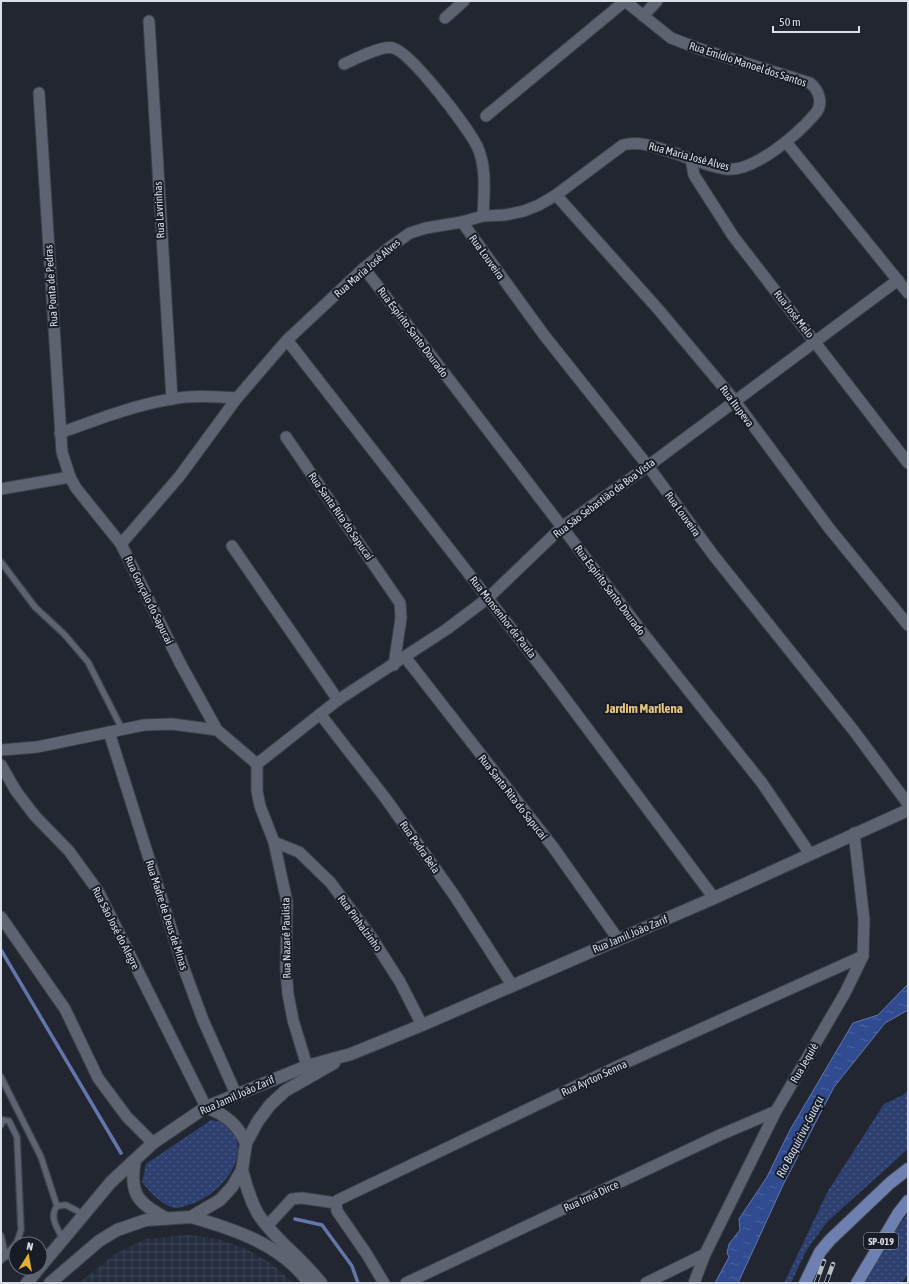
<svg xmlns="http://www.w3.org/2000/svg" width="909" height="1284" font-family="'Asap Condensed',sans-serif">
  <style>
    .industrial { fill: url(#industrial-grid) }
    .grass { fill: url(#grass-dots) }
    .water { fill: url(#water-ripples); stroke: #6477aa }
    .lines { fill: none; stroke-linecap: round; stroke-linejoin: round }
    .stream { stroke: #6477aa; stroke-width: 3.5 }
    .service-casing { stroke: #3c414a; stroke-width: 8 }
    .minor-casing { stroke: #3c414a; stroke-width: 13 }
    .secondary-casing { stroke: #3c414a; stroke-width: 14 }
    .primary-casing { stroke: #3c414a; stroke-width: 14 }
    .service { stroke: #5d6371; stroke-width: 5.5 }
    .minor { stroke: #5d6371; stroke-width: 11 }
    .secondary { stroke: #5d6371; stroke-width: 12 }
    .primary { stroke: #6d80af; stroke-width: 12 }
    .rail-casing { stroke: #b8bcc5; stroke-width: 4.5 }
    .rail { stroke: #171c27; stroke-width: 3; stroke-dasharray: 9; stroke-linecap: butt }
    .labels { text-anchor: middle; stroke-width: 4; stroke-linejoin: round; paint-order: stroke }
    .shield { fill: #171c27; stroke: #a0a4ad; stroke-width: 1 }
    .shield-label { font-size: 10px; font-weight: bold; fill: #dbdfe7 }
    .street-label { font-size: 11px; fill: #dbdfe7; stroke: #171c27 }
    .water-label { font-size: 12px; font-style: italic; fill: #d1daee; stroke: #171c27 }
    .quarter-label { font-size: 13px; font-weight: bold; fill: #e5c37a; stroke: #171c27 }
  </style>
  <defs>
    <pattern id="industrial-grid" width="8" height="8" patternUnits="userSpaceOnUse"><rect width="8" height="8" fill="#272f3f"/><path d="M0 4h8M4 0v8" fill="none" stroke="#3c4352"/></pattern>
    <pattern id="grass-dots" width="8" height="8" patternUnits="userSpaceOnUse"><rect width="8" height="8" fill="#2d4070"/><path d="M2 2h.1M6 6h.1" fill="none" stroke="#4b5b84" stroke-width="1.8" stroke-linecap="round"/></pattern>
    <pattern id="water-ripples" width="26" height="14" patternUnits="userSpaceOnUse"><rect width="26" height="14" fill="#314b90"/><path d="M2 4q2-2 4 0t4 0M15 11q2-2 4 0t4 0" fill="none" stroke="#4e64a0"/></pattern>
  </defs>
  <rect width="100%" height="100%" fill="#212631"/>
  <polygon class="industrial" points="189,1235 218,1239 246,1249 272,1264 293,1283 79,1283 115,1254 146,1239"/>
  <g class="grass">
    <polygon points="908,1090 908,1149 827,1222 806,1251 791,1283 784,1283 828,1191 884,1104 903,1095"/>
    <path d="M211,1120L228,1123C230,1128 234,1132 236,1137C246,1167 214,1198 188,1205C184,1206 179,1208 176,1208C162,1206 150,1192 142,1182L146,1164Z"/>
    <polygon points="908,1213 908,1274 902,1283 865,1283 882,1251"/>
  </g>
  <polygon class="water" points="908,984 908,1010 885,1023 834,1087 784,1183 738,1283 715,1283 729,1257 727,1253 729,1244 740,1230 739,1219 767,1177 790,1130 853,1023 878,1015"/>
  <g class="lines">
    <g class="stream">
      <polyline points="1,950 121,1153"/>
      <polyline points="295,1219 322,1225 352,1266 358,1283"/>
    </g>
    <defs>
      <g id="service">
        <polyline points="1,562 35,607 64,634 88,662 122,729"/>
        <path d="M1,1077L41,1157L57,1206C49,1217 57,1228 63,1239"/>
        <polyline points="1,1125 3,1120 9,1121 17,1137 21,1230 17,1242 1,1261"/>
        <polyline points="57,1206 66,1205 83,1214"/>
        <polyline points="1,1236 6,1257"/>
      </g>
      <g id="minor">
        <polyline points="643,16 657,1"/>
        <polyline points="445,18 464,1"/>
        <polyline points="149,21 172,399"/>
        <path d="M344,64C355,59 383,45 393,48C411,52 468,128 477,146C487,167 484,193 483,216"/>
        <polyline points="39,93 62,452 70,477 76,488 121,544 180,663 217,730"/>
        <polyline points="486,116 625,1"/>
        <polyline points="786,142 908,293"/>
        <polyline points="691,159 694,175 733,236 908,463"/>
        <polyline points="556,195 658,309 735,401 829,528 908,625"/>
        <polyline points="462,222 544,335 648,466 714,556 854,731 908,804"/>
        <polyline points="364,268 643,633 762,783 810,854"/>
        <polyline points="287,340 549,677 714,898"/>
        <path d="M60,433C96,420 134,405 172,399C193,395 215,397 237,398"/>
        <polyline points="286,437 400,603 401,618 394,665"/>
        <polyline points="1,489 70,477"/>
        <path d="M121,544L179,477L237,398L287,340L364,268L390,247L410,233L426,228L462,222L483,216L505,215L524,211L539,205L556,195L623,145C638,141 653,146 668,151C687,157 706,166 726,169C753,173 798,134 815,114C824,104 819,90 810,83L697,48L671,38L625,1"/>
        <polyline points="232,546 338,700"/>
        <polyline points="405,657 553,847 618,939"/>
        <polyline points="320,714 386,799 454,895 512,985"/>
        <polyline points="109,732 183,966 203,1020 236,1094"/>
        <polyline points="1,750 37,747 144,725 172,724 217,730 257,764"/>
        <polyline points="257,764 338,700 447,629 488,598 562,527 648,466 898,280"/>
        <polyline points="257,764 257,791 260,806 274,842 287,902 286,970 288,994 293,1020 307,1066"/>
        <polyline points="1,765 16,791 35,816 69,851 98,891 206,1107"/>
        <polyline points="274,842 299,852 330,882 372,938 400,982 422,1025"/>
        <polyline points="1,917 65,1009 98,1078 127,1117 153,1143"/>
        <polyline points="267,1226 292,1199 302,1198 336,1203"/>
        <polyline points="384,1283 366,1253 337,1211 336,1203 338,1200 614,1068 863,956"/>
        <polyline points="406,1283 720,1135 776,1111"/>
        <polyline points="646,1283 705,1254"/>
        <polyline points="694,1283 705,1254 776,1111 845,993 863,956 864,920 854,833"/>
      </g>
      <g id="secondary">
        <path d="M206,1107C226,1115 237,1124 246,1143"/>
        <path d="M135,1160C129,1193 137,1203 166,1218"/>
        <path d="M242,1170C246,1185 250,1200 258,1214C275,1240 302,1258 321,1283"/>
        <path d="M191,1217C234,1229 282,1245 309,1283"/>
        <polyline points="40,1267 111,1182 153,1143 206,1107 307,1066 351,1054 422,1025 714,898 908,810"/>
        <polyline points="27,1283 39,1268"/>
        <polyline points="50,1283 99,1241 117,1230 146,1220 191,1217 220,1200 232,1187 242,1170 246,1143 258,1121 270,1105 285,1091 334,1063"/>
      </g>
      <g id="primary">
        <polyline points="805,1283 820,1252 830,1240 890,1183 908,1169"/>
        <polyline points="857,1283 898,1214 908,1201"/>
      </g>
    </defs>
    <use href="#service" class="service-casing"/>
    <use href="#minor" class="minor-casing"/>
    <use href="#secondary" class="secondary-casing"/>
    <use href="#primary" class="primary-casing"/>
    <use href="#service" class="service"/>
    <use href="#minor" class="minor"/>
    <use href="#secondary" class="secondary"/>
    <use href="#primary" class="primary"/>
    <defs>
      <g id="rail">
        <polyline points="816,1283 824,1261"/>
        <polyline points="826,1283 833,1264"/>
      </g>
    </defs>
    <use href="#rail" class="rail-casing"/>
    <use href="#rail" class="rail"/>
  </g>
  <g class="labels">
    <rect class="shield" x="864" y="1233" width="34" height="16" rx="3"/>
    <g class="shield-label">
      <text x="881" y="1245">SP-019</text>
    </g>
    <g class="street-label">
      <text transform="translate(748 64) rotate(18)" y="4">Rua Emídio Manoel dos Santos</text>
      <text transform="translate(689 156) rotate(15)" y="4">Rua Maria Josè Alves</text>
      <text transform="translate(159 210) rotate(-93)" y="4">Rua Lavrinhas</text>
      <text transform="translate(487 257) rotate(54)" y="4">Rua Louveira</text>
      <text transform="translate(367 268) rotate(-41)" y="4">Rua Maria Josè Alves</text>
      <text transform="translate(51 286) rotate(-94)" y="4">Rua Ponta de Pedras</text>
      <text transform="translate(794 314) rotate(52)" y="4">Rua José Melo</text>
      <text transform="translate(413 332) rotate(53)" y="4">Rua Espírito Santo Dourado</text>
      <text transform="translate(737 406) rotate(53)" y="4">Rua Itupeva</text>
      <text transform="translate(604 498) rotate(-37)" y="4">Rua São Sebastião da Boa Vista</text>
      <text transform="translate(683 514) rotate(54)" y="4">Rua Louveira</text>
      <text transform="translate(341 516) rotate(55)" y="4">Rua Santa Rita do Sapucaí</text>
      <text transform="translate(610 590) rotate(53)" y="4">Rua Espírito Santo Dourado</text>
      <text transform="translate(149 600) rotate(64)" y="4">Rua Gonçalo do Sapucaí</text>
      <text transform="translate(503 617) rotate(52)" y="4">Rua Monsenhor de Paula</text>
      <text transform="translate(513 797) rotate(52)" y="4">Rua Santa Rita do Sapucaí</text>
      <text transform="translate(420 847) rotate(55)" y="4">Rua Pedra Bela</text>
      <text transform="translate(167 915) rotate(72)" y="4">Rua Madre de Deus de Minas</text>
      <text transform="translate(360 923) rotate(54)" y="4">Rua Pinhalzinho</text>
      <text transform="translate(116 928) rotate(63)" y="4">Rua São José do Alegre</text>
      <text transform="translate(630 934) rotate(-23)" y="4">Rua Jamil João Zarif</text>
      <text transform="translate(286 938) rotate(-91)" y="4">Rua Nazaré Paulista</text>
      <text transform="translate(804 1063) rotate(-60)" y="4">Rua Jequié</text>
      <text transform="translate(594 1078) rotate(-25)" y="4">Rua Ayrton Senna</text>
      <text transform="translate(237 1095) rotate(-24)" y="4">Rua Jamil João Zarif</text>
      <text transform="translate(591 1196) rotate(-25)" y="4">Rua Irmã Dirce</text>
    </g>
    <g class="water-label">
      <text transform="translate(800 1137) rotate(-63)" y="4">Rio Baquirivu-Guaçu</text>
    </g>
    <g class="quarter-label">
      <text x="644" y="713">Jardim Marilena</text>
    </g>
  </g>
  <rect width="909" height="1284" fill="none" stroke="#dbdfe7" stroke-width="4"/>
  <g transform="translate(28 1256) rotate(11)"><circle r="19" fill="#171c27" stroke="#656a74"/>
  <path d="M0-3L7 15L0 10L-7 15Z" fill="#e1af34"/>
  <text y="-6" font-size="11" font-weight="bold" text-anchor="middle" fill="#dbdfe7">N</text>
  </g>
  <path d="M773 26v6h86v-6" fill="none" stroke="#dbdfe7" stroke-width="2"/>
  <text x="779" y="26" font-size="12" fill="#dbdfe7" stroke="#171c27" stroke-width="3" paint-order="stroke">50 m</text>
</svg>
